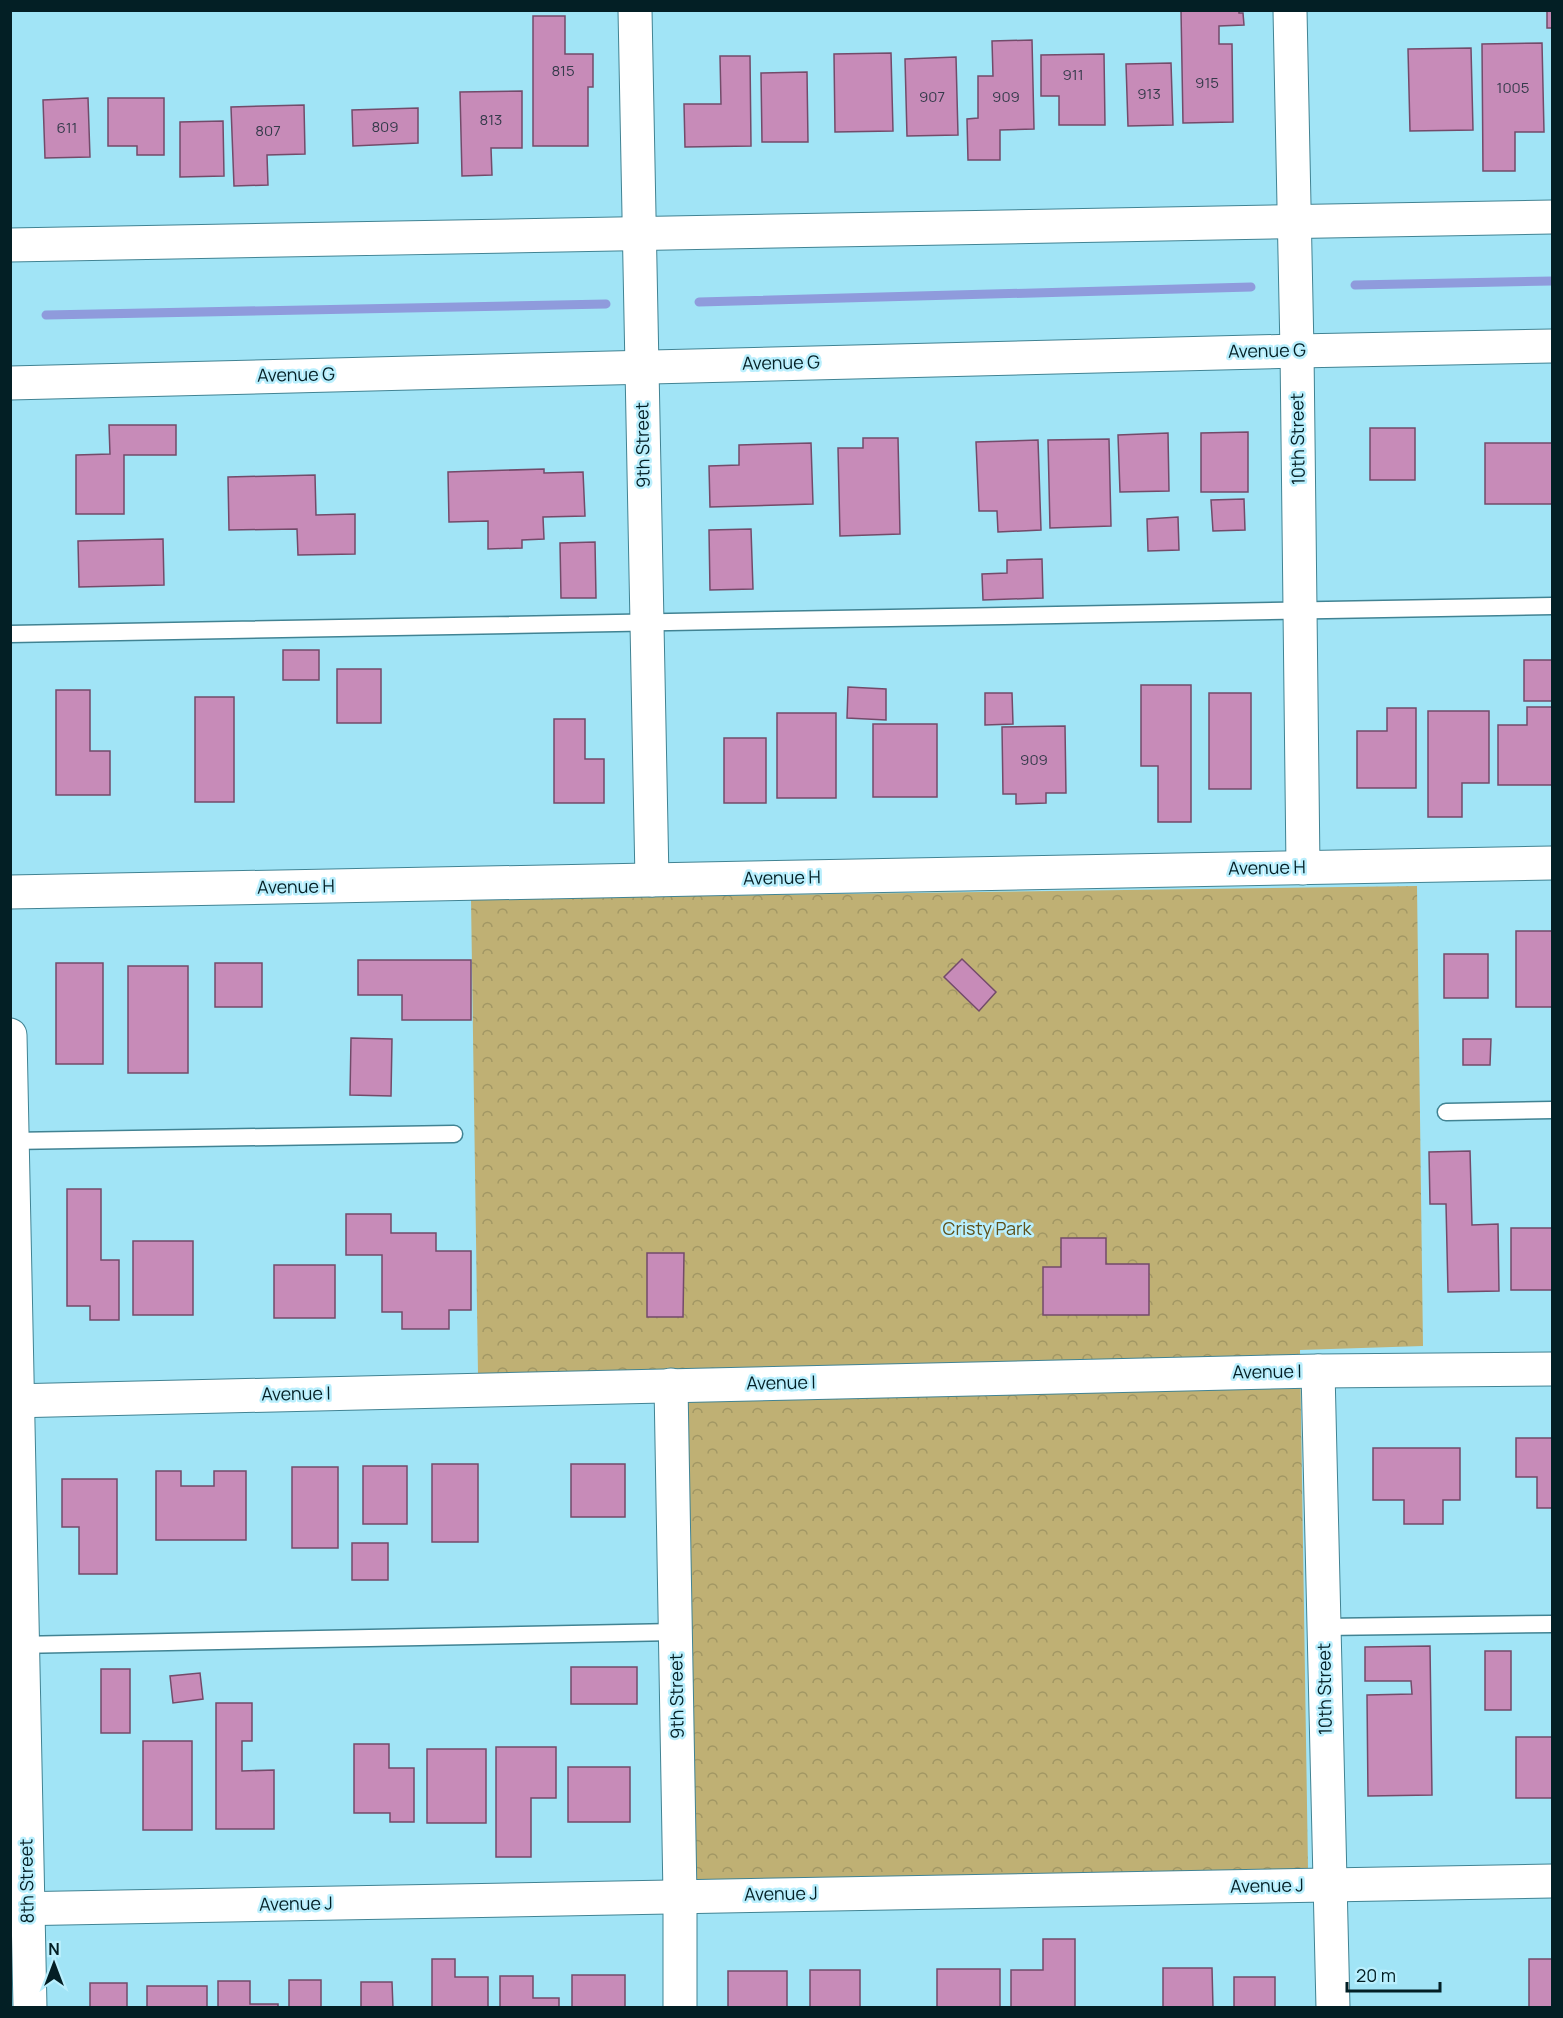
<svg xmlns="http://www.w3.org/2000/svg" width="1563" height="2018" font-family="Manrope,sans-serif">
  <style>
    .park { fill: url(#park-crowns) }
    .lines { fill: none; stroke-linecap: round; stroke-linejoin: round }
    .stream { stroke: #8f9bdc; stroke-width: 9 }
    .building { fill: #c78bb8; stroke: #734b6a; stroke-width: 1.5 }
    .service-casing { stroke: #418393; stroke-width: 19 }
    .minor-casing { stroke: #418393; stroke-width: 35 }
    .tertiary-casing { stroke: #418393; stroke-width: 35 }
    .service { stroke: #fff; stroke-width: 16 }
    .minor { stroke: #fff; stroke-width: 33 }
    .tertiary { stroke: #fff; stroke-width: 33 }
    .labels { text-anchor: middle; stroke-width: 5; stroke-linejoin: round; paint-order: stroke }
    .number-label { font-size: 15px; fill: #343a4a }
    .street-label { font-size: 18px; fill: #031f25; stroke: #baeffd }
    .park-label { font-size: 18px; fill: #5e511a; stroke: #baeffd }
  </style>
  <defs>
    <pattern id="park-crowns" width="20" height="18" patternUnits="userSpaceOnUse" patternTransform="scale(1.5)"><rect width="20" height="18" fill="#bfb074"/><path d="M2 6a3 3 0 1 1 6 0M12 15a3 3 0 1 1 6 0" fill="none" stroke="#a29764"/></pattern>
  </defs>
  <rect width="100%" height="100%" fill="#a1e4f6"/>
  <polygon class="park" points="1417,886 1423,1346 1300,1350 1308,1869 695,1880 684,1372 478,1375 471,899"/>
  <g class="lines">
    <g class="stream">
      <polyline points="1355,285 1552,281"/>
      <polyline points="699,302 1251,287"/>
      <polyline points="46,315 606,304"/>
    </g>
  </g>
  <g class="building">
    <polygon points="1181,10 1239,10 1239,13 1243,13 1244,25 1219,26 1219,44 1232,44 1233,122 1183,123"/>
    <rect x="1547" y="10" width="5" height="18"/>
    <polygon points="533,16 565,16 565,54 593,54 593,87 588,87 588,146 533,146"/>
    <polygon points="1032,40 1034,129 1000,130 1000,160 968,160 967,119 978,118 978,76 993,76 992,41"/>
    <polygon points="1542,43 1544,132 1515,132 1515,171 1483,171 1482,44"/>
    <polygon points="1471,48 1473,130 1410,131 1408,49"/>
    <polygon points="891,53 893,131 835,132 834,54"/>
    <polygon points="1104,54 1105,125 1059,125 1059,96 1041,96 1041,55"/>
    <polygon points="720,56 750,56 751,146 685,147 684,104 721,104"/>
    <polygon points="956,57 958,135 907,136 905,59"/>
    <polygon points="1171,63 1173,125 1128,126 1126,64"/>
    <polygon points="807,72 808,142 762,142 761,73"/>
    <polygon points="522,91 522,148 491,148 492,175 462,176 460,92"/>
    <polygon points="88,98 90,157 45,158 43,100"/>
    <polygon points="108,98 164,98 164,155 137,155 137,146 108,146"/>
    <polygon points="304,105 305,154 267,155 268,185 234,186 231,107"/>
    <polygon points="418,108 418,143 353,146 352,110"/>
    <polygon points="223,121 224,176 180,177 180,122"/>
    <polygon points="109,425 176,425 176,455 124,455 124,514 76,514 76,455 110,454"/>
    <rect x="1370" y="428" width="45" height="52"/>
    <polygon points="1248,432 1248,492 1201,492 1201,433"/>
    <polygon points="1168,433 1169,491 1120,492 1118,435"/>
    <polygon points="863,438 898,438 900,534 840,536 838,448 863,448"/>
    <polygon points="1109,439 1111,526 1050,528 1048,440"/>
    <polygon points="1038,440 1041,530 998,532 997,511 979,511 976,442"/>
    <polygon points="811,443 813,504 710,507 709,466 739,465 739,445"/>
    <rect x="1485" y="443" width="67" height="61"/>
    <polygon points="544,469 544,473 583,472 585,516 543,517 544,539 522,540 522,548 488,549 488,521 449,522 448,472"/>
    <polygon points="315,475 316,515 355,514 355,554 298,555 297,529 229,530 228,477"/>
    <polygon points="1244,499 1245,530 1213,531 1211,500"/>
    <polygon points="1178,517 1179,550 1148,551 1147,519"/>
    <polygon points="751,529 753,589 710,590 709,530"/>
    <polygon points="163,539 164,585 79,587 78,541"/>
    <polygon points="595,542 596,598 561,598 560,543"/>
    <polygon points="1042,559 1043,598 983,600 982,574 1007,573 1007,560"/>
    <rect x="283" y="650" width="36" height="30"/>
    <rect x="1524" y="660" width="28" height="41"/>
    <rect x="337" y="669" width="44" height="54"/>
    <polygon points="1141,685 1191,685 1191,822 1158,822 1158,766 1141,766"/>
    <polygon points="848,687 886,689 886,720 847,718"/>
    <polygon points="56,690 90,690 90,751 110,751 110,795 56,795"/>
    <polygon points="985,693 1012,693 1013,724 985,725"/>
    <rect x="1209" y="693" width="42" height="96"/>
    <rect x="195" y="697" width="39" height="105"/>
    <polygon points="1527,707 1552,707 1552,785 1498,785 1498,725 1527,725"/>
    <polygon points="1387,708 1416,708 1416,788 1357,788 1357,731 1387,731"/>
    <polygon points="1428,711 1489,711 1489,783 1462,783 1462,817 1428,817"/>
    <rect x="777" y="713" width="59" height="85"/>
    <polygon points="554,719 585,719 585,759 604,759 604,803 554,803"/>
    <rect x="873" y="724" width="64" height="73"/>
    <polygon points="1065,726 1066,793 1046,793 1046,803 1016,804 1016,794 1003,794 1002,727"/>
    <rect x="724" y="738" width="42" height="65"/>
    <rect x="1516" y="931" width="36" height="76"/>
    <rect x="1444" y="954" width="44" height="44"/>
    <polygon points="962,959 996,992 979,1011 944,977"/>
    <polygon points="358,960 471,960 471,1020 402,1020 402,995 358,995"/>
    <rect x="56" y="963" width="47" height="101"/>
    <rect x="215" y="963" width="47" height="44"/>
    <rect x="128" y="966" width="60" height="107"/>
    <polygon points="351,1038 392,1039 391,1096 350,1095"/>
    <polygon points="1463,1039 1491,1039 1490,1065 1463,1065"/>
    <polygon points="1470,1151 1472,1225 1498,1224 1499,1291 1448,1292 1446,1204 1430,1204 1429,1152"/>
    <polygon points="67,1189 101,1189 101,1260 119,1260 119,1320 90,1320 90,1306 67,1306"/>
    <polygon points="346,1214 391,1214 391,1233 436,1233 436,1251 471,1251 471,1310 449,1310 449,1329 402,1329 402,1312 382,1312 382,1255 346,1255"/>
    <rect x="1511" y="1228" width="41" height="62"/>
    <polygon points="1061,1238 1106,1238 1106,1264 1149,1264 1149,1315 1043,1315 1043,1267 1061,1267"/>
    <rect x="133" y="1241" width="60" height="74"/>
    <polygon points="647,1253 684,1253 683,1317 647,1317"/>
    <rect x="274" y="1265" width="61" height="53"/>
    <polygon points="1516,1438 1552,1438 1552,1508 1537,1508 1537,1477 1516,1477"/>
    <polygon points="1373,1448 1460,1448 1460,1500 1443,1500 1443,1524 1404,1524 1404,1500 1373,1500"/>
    <rect x="432" y="1464" width="46" height="78"/>
    <rect x="571" y="1464" width="54" height="53"/>
    <rect x="363" y="1466" width="44" height="58"/>
    <rect x="292" y="1467" width="46" height="81"/>
    <polygon points="156,1471 181,1471 181,1486 214,1486 214,1471 246,1471 246,1540 156,1540"/>
    <polygon points="62,1479 117,1479 117,1574 79,1574 79,1527 62,1527"/>
    <rect x="352" y="1543" width="36" height="37"/>
    <polygon points="1430,1646 1432,1795 1368,1796 1367,1695 1412,1694 1411,1681 1365,1681 1365,1647"/>
    <rect x="1485" y="1651" width="26" height="59"/>
    <rect x="571" y="1667" width="66" height="37"/>
    <rect x="101" y="1669" width="29" height="64"/>
    <polygon points="200,1673 203,1699 173,1703 170,1676"/>
    <polygon points="216,1703 252,1703 252,1741 242,1741 242,1771 274,1770 274,1829 216,1829"/>
    <rect x="1516" y="1737" width="36" height="61"/>
    <rect x="143" y="1741" width="49" height="89"/>
    <polygon points="354,1744 389,1744 389,1768 414,1768 414,1822 390,1822 390,1813 354,1813"/>
    <polygon points="496,1747 556,1747 556,1798 531,1798 531,1857 496,1857"/>
    <rect x="427" y="1749" width="59" height="74"/>
    <rect x="568" y="1767" width="62" height="55"/>
    <polygon points="1043,1939 1075,1939 1075,2008 1011,2008 1011,1970 1043,1970"/>
    <polygon points="432,1959 455,1959 455,1977 488,1977 488,2008 432,2008"/>
    <rect x="1529" y="1959" width="23" height="49"/>
    <polygon points="1163,1968 1212,1968 1213,2008 1163,2008"/>
    <rect x="937" y="1969" width="63" height="39"/>
    <rect x="810" y="1970" width="50" height="38"/>
    <rect x="728" y="1971" width="59" height="37"/>
    <rect x="572" y="1975" width="53" height="33"/>
    <polygon points="500,1976 533,1976 533,1998 559,1998 559,2008 500,2008"/>
    <rect x="1234" y="1977" width="41" height="31"/>
    <rect x="289" y="1980" width="32" height="28"/>
    <polygon points="218,1981 250,1981 250,2004 278,2004 278,2008 218,2008"/>
    <polygon points="361,1982 392,1982 393,2008 361,2008"/>
    <rect x="90" y="1983" width="37" height="25"/>
    <rect x="147" y="1986" width="60" height="22"/>
  </g>
  <g class="lines">
    <defs>
      <g id="service">
        <polyline points="10,634 1552,606"/>
        <polyline points="1446,1112 1552,1110"/>
        <polyline points="10,1141 454,1134"/>
        <polyline points="1324,1627 1552,1624"/>
        <polyline points="17,1645 676,1632"/>
      </g>
      <g id="minor">
        <polyline points="635,10 652,880"/>
        <polyline points="1290,10 1297,351 1303,868"/>
        <polyline points="10,245 1552,217"/>
        <polyline points="10,383 1297,351 1552,346"/>
        <polyline points="10,892 1552,863"/>
        <polyline points="1318,1371 1333,2008"/>
        <polyline points="671,1385 680,1896 680,2008"/>
        <polyline points="10,1909 1552,1881"/>
      </g>
      <g id="tertiary">
        <polyline points="10,1035 30,2008"/>
        <polyline points="10,1401 1318,1371 1552,1369"/>
      </g>
    </defs>
    <use href="#service" class="service-casing"/>
    <use href="#minor" class="minor-casing"/>
    <use href="#tertiary" class="tertiary-casing"/>
    <use href="#service" class="service"/>
    <use href="#minor" class="minor"/>
    <use href="#tertiary" class="tertiary"/>
  </g>
  <g class="labels">
    <g class="number-label">
      <text x="563" y="76">815</text>
      <text x="1073" y="80">911</text>
      <text x="1207" y="88">915</text>
      <text x="1513" y="93">1005</text>
      <text x="1149" y="99">913</text>
      <text x="932" y="102">907</text>
      <text x="1006" y="102">909</text>
      <text x="491" y="125">813</text>
      <text x="385" y="132">809</text>
      <text x="67" y="133">611</text>
      <text x="268" y="136">807</text>
      <text x="1034" y="765">909</text>
    </g>
    <g class="street-label">
      <text transform="translate(1267 351) rotate(-1)" y="6">Avenue G</text>
      <text transform="translate(781 363) rotate(-1)" y="6">Avenue G</text>
      <text transform="translate(296 375) rotate(-1)" y="6">Avenue G</text>
      <text transform="translate(1298 439) rotate(-91)" y="6">10th Street</text>
      <text transform="translate(643 445) rotate(-91)" y="6">9th Street</text>
      <text transform="translate(1267 868) rotate(-1)" y="6">Avenue H</text>
      <text transform="translate(782 878) rotate(-1)" y="6">Avenue H</text>
      <text transform="translate(296 887) rotate(-1)" y="6">Avenue H</text>
      <text transform="translate(1267 1372) rotate(-1)" y="6">Avenue I</text>
      <text transform="translate(781 1383) rotate(-1)" y="6">Avenue I</text>
      <text transform="translate(296 1394) rotate(-1)" y="6">Avenue I</text>
      <text transform="translate(1325 1689) rotate(-91)" y="6">10th Street</text>
      <text transform="translate(677 1696) rotate(-91)" y="6">9th Street</text>
      <text transform="translate(27 1881) rotate(-91)" y="6">8th Street</text>
      <text transform="translate(1267 1886) rotate(-1)" y="6">Avenue J</text>
      <text transform="translate(781 1894) rotate(-1)" y="6">Avenue J</text>
      <text transform="translate(296 1904) rotate(-1)" y="6">Avenue J</text>
    </g>
    <g class="park-label">
      <text x="987" y="1235">Cristy Park</text>
    </g>
  </g>
  <rect width="1563" height="2018" fill="none" stroke="#031f25" stroke-width="24"/>
  <g transform="translate(54 1964)" stroke="#baeffd" stroke-width="4.5" paint-order="stroke">
  <path d="M0-4.5L10 22L0 15L-10 22Z" fill="#031f25"/>
  <text y="-9" font-size="16" font-weight="bold" text-anchor="middle" fill="#031f25">N</text>
  </g>
  <path d="M1347 1982v9h93v-9" fill="none" stroke="#031f25" stroke-width="3"/>
  <text x="1356" y="1982" font-size="18" fill="#031f25" stroke="#baeffd" stroke-width="4.5" paint-order="stroke">20 m</text>
</svg>
